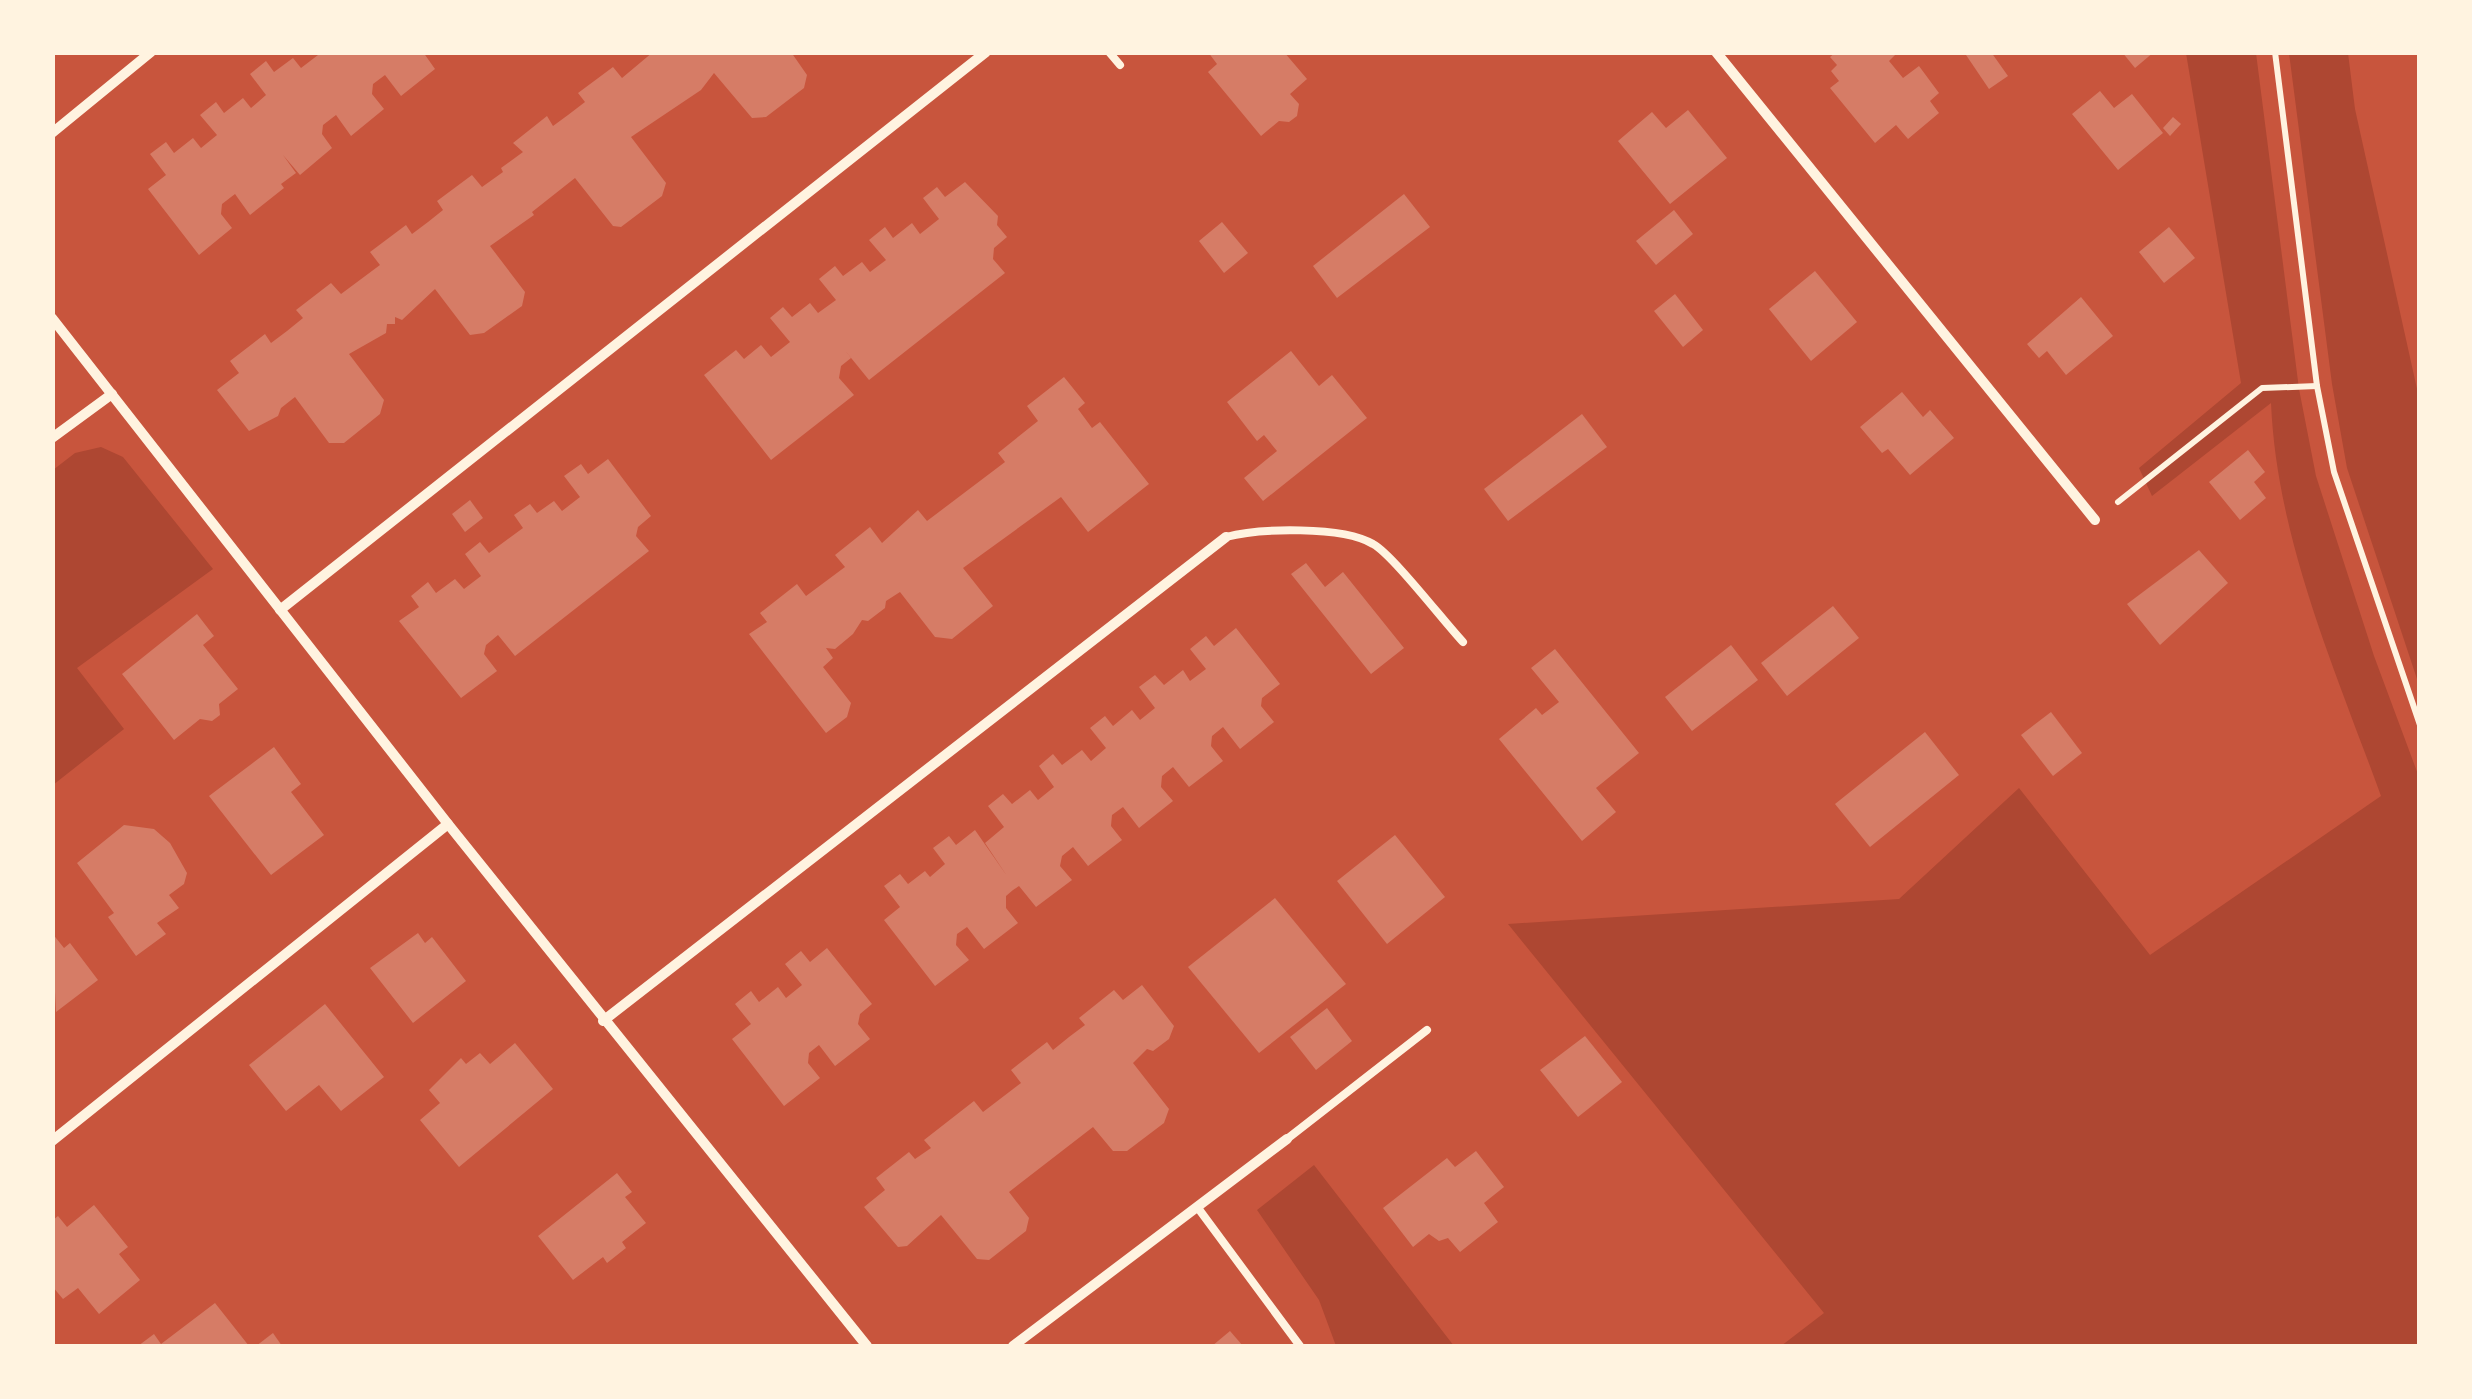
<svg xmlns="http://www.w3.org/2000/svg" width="2472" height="1399" viewBox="0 0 2472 1399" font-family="Signika,sans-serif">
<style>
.green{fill:#ae4732}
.building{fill:#d67c66}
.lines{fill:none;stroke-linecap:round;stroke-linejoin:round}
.path{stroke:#fff3e0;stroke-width:6}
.service{stroke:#fff3e0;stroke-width:8}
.minor{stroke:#fff3e0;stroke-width:10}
</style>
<rect width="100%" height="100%" fill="#c8553d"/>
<g class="green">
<path d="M 2186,53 L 2256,53 L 2299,389 L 2316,476 L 2374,656 L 2419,777 L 2419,1346 L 1781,1346 L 1824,1313 L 1508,924 L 1899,899 L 2019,788 L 2150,955 L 2381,796 C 2335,669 2277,540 2271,403 L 2152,496 L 2139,468 L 2241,383 Z"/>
<path d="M 2289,53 L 2348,53 L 2355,109 L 2419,398 L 2419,685 L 2347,468 L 2332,384 Z"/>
<path d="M 101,447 L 123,457 L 213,569 L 77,668 L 124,729 L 53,785 L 53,470 L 75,453 Z"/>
<path d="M 1314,1165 L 1454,1346 L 1336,1346 L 1319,1300 L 1257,1210 Z"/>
</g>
<g class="building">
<path d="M 315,52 L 423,52 L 435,69 L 401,96 L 385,75 L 373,84 L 372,94 L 384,109 L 351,136 L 336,115 L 323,125 L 322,134 L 332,148 L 300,175 L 283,155 L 296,173 L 281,184 L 284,188 L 250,215 L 235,194 L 222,204 L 221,214 L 232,228 L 199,255 L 148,189 L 166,175 L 150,154 L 166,142 L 174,153 L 193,138 L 201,148 L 217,135 L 200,115 L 216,102 L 224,113 L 243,98 L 251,108 L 266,95 L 250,74 L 266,61 L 274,72 L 293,58 L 301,68 L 318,55 Z"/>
<path d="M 653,52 L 791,52 L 807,75 L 804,88 L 766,117 L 752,118 L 714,73 L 701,90 L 631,137 L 666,183 L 662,196 L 621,227 L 613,226 L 575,178 L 532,212 L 534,215 L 490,246 L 525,292 L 522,306 L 484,333 L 470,335 L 435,289 L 402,320 L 395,317 L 395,324 L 387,324 L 386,333 L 349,354 L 384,400 L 380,414 L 344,443 L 329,443 L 295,397 L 281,408 L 278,416 L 249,431 L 217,390 L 239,373 L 230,361 L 265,334 L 271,343 L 287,331 L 303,318 L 296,310 L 331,283 L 341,294 L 380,265 L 370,252 L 406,225 L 412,234 L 428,222 L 443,210 L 437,201 L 472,175 L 482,187 L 503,172 L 501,168 L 523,152 L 513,143 L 547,116 L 553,126 L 568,115 L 585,102 L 578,93 L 613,67 L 622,78 Z"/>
<path d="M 1208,52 L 1284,52 L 1307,79 L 1290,94 L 1299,104 L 1297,116 L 1289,122 L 1279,121 L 1261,136 L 1208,72 L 1217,64 Z"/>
<path d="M 1836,52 L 1898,52 L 1889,61 L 1903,78 L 1919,66 L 1939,93 L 1930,101 L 1939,113 L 1908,139 L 1896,125 L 1875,143 L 1830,88 L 1839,81 L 1831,71 L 1837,65 L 1830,57 Z"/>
<path d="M 1964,52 L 1991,52 L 2008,76 L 1989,89 Z"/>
<path d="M 2122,52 L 2154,52 L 2135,68 Z"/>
<path d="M 2100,91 L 2114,108 L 2132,94 L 2163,133 L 2118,170 L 2072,114 Z"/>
<path d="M 1688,110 L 1727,158 L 1670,204 L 1618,141 L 1652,112 L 1666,128 Z"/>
<path d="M 2173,117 L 2181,124 L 2170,136 L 2163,128 Z"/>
<path d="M 965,182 L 998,216 L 997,225 L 1007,237 L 994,248 L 993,259 L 1005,273 L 869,380 L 843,348 L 851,358 L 841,366 L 839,378 L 854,395 L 771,460 L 704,375 L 736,350 L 744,359 L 761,345 L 771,357 L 790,342 L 770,318 L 783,307 L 792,317 L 810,303 L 818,313 L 836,300 L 819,279 L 835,266 L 843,276 L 862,262 L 870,272 L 886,260 L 869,240 L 885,227 L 893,238 L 912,223 L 920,234 L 939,219 L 923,198 L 937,187 L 945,197 Z"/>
<path d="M 1404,194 L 1430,227 L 1337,298 L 1313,266 Z"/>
<path d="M 1674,210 L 1693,234 L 1656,265 L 1636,241 Z"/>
<path d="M 1222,222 L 1248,253 L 1224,273 L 1199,241 Z"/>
<path d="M 2169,227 L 2195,258 L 2164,283 L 2139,252 Z"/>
<path d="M 1815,271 L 1857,322 L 1811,361 L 1769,309 Z"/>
<path d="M 1675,294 L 1703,330 L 1683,347 L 1654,311 Z"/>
<path d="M 2081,297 L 2113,336 L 2066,375 L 2047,351 L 2039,358 L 2027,344 Z"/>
<path d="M 1291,351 L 1319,386 L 1332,375 L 1367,418 L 1263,501 L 1244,478 L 1277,451 L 1264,435 L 1257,441 L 1227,402 Z"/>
<path d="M 1064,377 L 1085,403 L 1078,409 L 1092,428 L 1100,422 L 1149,484 L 1088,532 L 1061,497 L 963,568 L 993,606 L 952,639 L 935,637 L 900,592 L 886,601 L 885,608 L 868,621 L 862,620 L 853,634 L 835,649 L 826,648 L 833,658 L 823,667 L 851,703 L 847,717 L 826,733 L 749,634 L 767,622 L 760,613 L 797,584 L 806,596 L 845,567 L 835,555 L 870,527 L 882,543 L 918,510 L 927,521 L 1005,462 L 998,453 L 1038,421 L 1027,406 Z"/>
<path d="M 1902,392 L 1923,417 L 1930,410 L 1954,438 L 1910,475 L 1888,449 L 1882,453 L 1860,427 Z"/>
<path d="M 1582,414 L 1607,447 L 1508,521 L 1484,489 Z"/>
<path d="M 2248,450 L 2265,472 L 2254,482 L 2266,498 L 2240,520 L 2209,482 Z"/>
<path d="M 608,459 L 651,516 L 638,527 L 636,536 L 649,551 L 515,656 L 498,635 L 486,645 L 484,654 L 497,671 L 461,698 L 399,621 L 419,607 L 411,596 L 428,582 L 436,593 L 455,579 L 464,589 L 481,576 L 465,554 L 480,542 L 489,553 L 523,528 L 514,515 L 530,504 L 537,513 L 554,501 L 562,511 L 580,497 L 564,476 L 581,464 L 588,474 Z"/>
<path d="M 470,500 L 483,518 L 465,532 L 452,514 Z"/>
<path d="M 2199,550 L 2228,583 L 2160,645 L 2127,604 Z"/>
<path d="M 1306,563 L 1325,587 L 1343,572 L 1404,648 L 1371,674 L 1291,574 Z"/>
<path d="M 1833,606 L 1859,638 L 1787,696 L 1761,663 Z"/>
<path d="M 197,614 L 214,636 L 203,645 L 238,689 L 219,704 L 220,715 L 212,721 L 200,719 L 174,740 L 122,674 Z"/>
<path d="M 1236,628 L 1280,684 L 1262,698 L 1261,706 L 1274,722 L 1240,749 L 1223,727 L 1212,736 L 1211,746 L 1223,761 L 1189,787 L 1173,767 L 1162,776 L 1161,787 L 1173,801 L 1139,828 L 1123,807 L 1112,815 L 1111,826 L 1122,840 L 1088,866 L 1073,847 L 1062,856 L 1060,866 L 1072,880 L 1036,907 L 1019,886 L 1013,890 L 1006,896 L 1006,908 L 1018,923 L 984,949 L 967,927 L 957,934 L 956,945 L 969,960 L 935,986 L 884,920 L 900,907 L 884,886 L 900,874 L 908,884 L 925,871 L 930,877 L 945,864 L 933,848 L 949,836 L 956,845 L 975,830 L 1007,876 L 985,843 L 1004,827 L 988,806 L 1003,794 L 1012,804 L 1030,790 L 1038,800 L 1054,787 L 1039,766 L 1053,754 L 1062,765 L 1082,750 L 1091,761 L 1106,748 L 1090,728 L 1105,716 L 1113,726 L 1132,710 L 1140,720 L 1155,708 L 1139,687 L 1155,675 L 1164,685 L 1183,670 L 1190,681 L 1206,669 L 1190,649 L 1206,636 L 1214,646 Z"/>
<path d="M 1731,645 L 1758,680 L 1692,731 L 1665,697 Z"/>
<path d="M 1555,649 L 1639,753 L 1596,788 L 1616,812 L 1582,841 L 1499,739 L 1536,708 L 1542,715 L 1559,702 L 1531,668 Z"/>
<path d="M 2051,712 L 2082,753 L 2053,776 L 2021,735 Z"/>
<path d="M 1925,732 L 1959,775 L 1870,847 L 1835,804 Z"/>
<path d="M 274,747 L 301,784 L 291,792 L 324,835 L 271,875 L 209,796 Z"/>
<path d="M 124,825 L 154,829 L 170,843 L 187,873 L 184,884 L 169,895 L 179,908 L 157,923 L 166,934 L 136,956 L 108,917 L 114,913 L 77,863 Z"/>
<path d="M 1395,835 L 1445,897 L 1387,944 L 1337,881 Z"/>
<path d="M 1275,898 L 1346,984 L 1259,1053 L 1188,967 Z"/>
<path d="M 52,933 L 64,948 L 70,943 L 98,980 L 56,1012 Z"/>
<path d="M 418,933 L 425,943 L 432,937 L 466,981 L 413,1023 L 370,968 Z"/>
<path d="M 827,948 L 872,1004 L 860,1014 L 858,1024 L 870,1039 L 835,1066 L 819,1045 L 809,1053 L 808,1063 L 820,1078 L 784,1106 L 732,1039 L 751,1024 L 735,1004 L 751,991 L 759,1002 L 778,987 L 786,998 L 802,985 L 785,964 L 801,951 L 810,962 Z"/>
<path d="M 1142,985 L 1174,1026 L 1169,1039 L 1153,1051 L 1147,1049 L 1133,1063 L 1169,1109 L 1164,1123 L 1127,1151 L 1113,1151 L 1093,1127 L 1009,1192 L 1029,1218 L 1026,1231 L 989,1260 L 977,1259 L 941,1215 L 907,1246 L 898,1247 L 864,1207 L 885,1190 L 876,1178 L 909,1152 L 915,1159 L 931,1148 L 924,1140 L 974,1101 L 983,1112 L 1021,1083 L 1011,1070 L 1047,1042 L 1053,1050 L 1069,1037 L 1085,1025 L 1079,1018 L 1114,990 L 1123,1000 Z"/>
<path d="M 325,1004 L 384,1077 L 341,1111 L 319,1085 L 286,1111 L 249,1065 Z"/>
<path d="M 1327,1008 L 1352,1041 L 1316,1070 L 1290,1037 Z"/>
<path d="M 1585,1036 L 1622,1082 L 1578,1117 L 1540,1070 Z"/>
<path d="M 515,1043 L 553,1089 L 459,1167 L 420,1120 L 440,1103 L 429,1090 L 461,1058 L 466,1064 L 480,1053 L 490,1064 Z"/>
<path d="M 1476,1151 L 1504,1187 L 1484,1203 L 1498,1222 L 1460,1252 L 1448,1238 L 1439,1241 L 1429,1234 L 1413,1247 L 1383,1208 L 1447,1158 L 1455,1167 Z"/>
<path d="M 617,1173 L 632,1192 L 625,1197 L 646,1223 L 622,1242 L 626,1248 L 607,1263 L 603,1257 L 573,1280 L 538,1236 Z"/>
<path d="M 94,1205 L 128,1247 L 119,1254 L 140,1280 L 99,1314 L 78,1288 L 63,1299 L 52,1286 L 52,1221 L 58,1216 L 67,1227 Z"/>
<path d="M 215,1303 L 249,1346 L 138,1346 L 154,1334 L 161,1344 Z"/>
<path d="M 1230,1331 L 1243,1346 L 1212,1346 Z"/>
<path d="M 273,1333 L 282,1346 L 256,1346 Z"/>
</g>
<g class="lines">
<g class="path">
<path d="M 2275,52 L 2317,386 L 2334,472 L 2420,725"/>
<path d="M 2118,502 L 2262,388 L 2317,386"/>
</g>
<g class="service">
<path d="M 1109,52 L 1120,65"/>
<path d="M 1226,537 C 1259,528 1343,526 1373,544 C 1392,554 1445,623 1463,642"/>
<path d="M 1287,1139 L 1427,1030"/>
<path d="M 1198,1208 L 1300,1346"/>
</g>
<g class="minor">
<path d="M 1716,52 L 2095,520"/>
<path d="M 52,133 L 151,52"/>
<path d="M 52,318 L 448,824 L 867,1346"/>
<path d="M 52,438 L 112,394"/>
<path d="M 280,610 L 986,52"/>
<path d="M 603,1021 L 1226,537"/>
<path d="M 52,1141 L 448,824"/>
<path d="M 1013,1346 L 1287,1139"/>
</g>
</g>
<rect width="2472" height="1399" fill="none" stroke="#fff3e0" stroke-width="110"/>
</svg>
